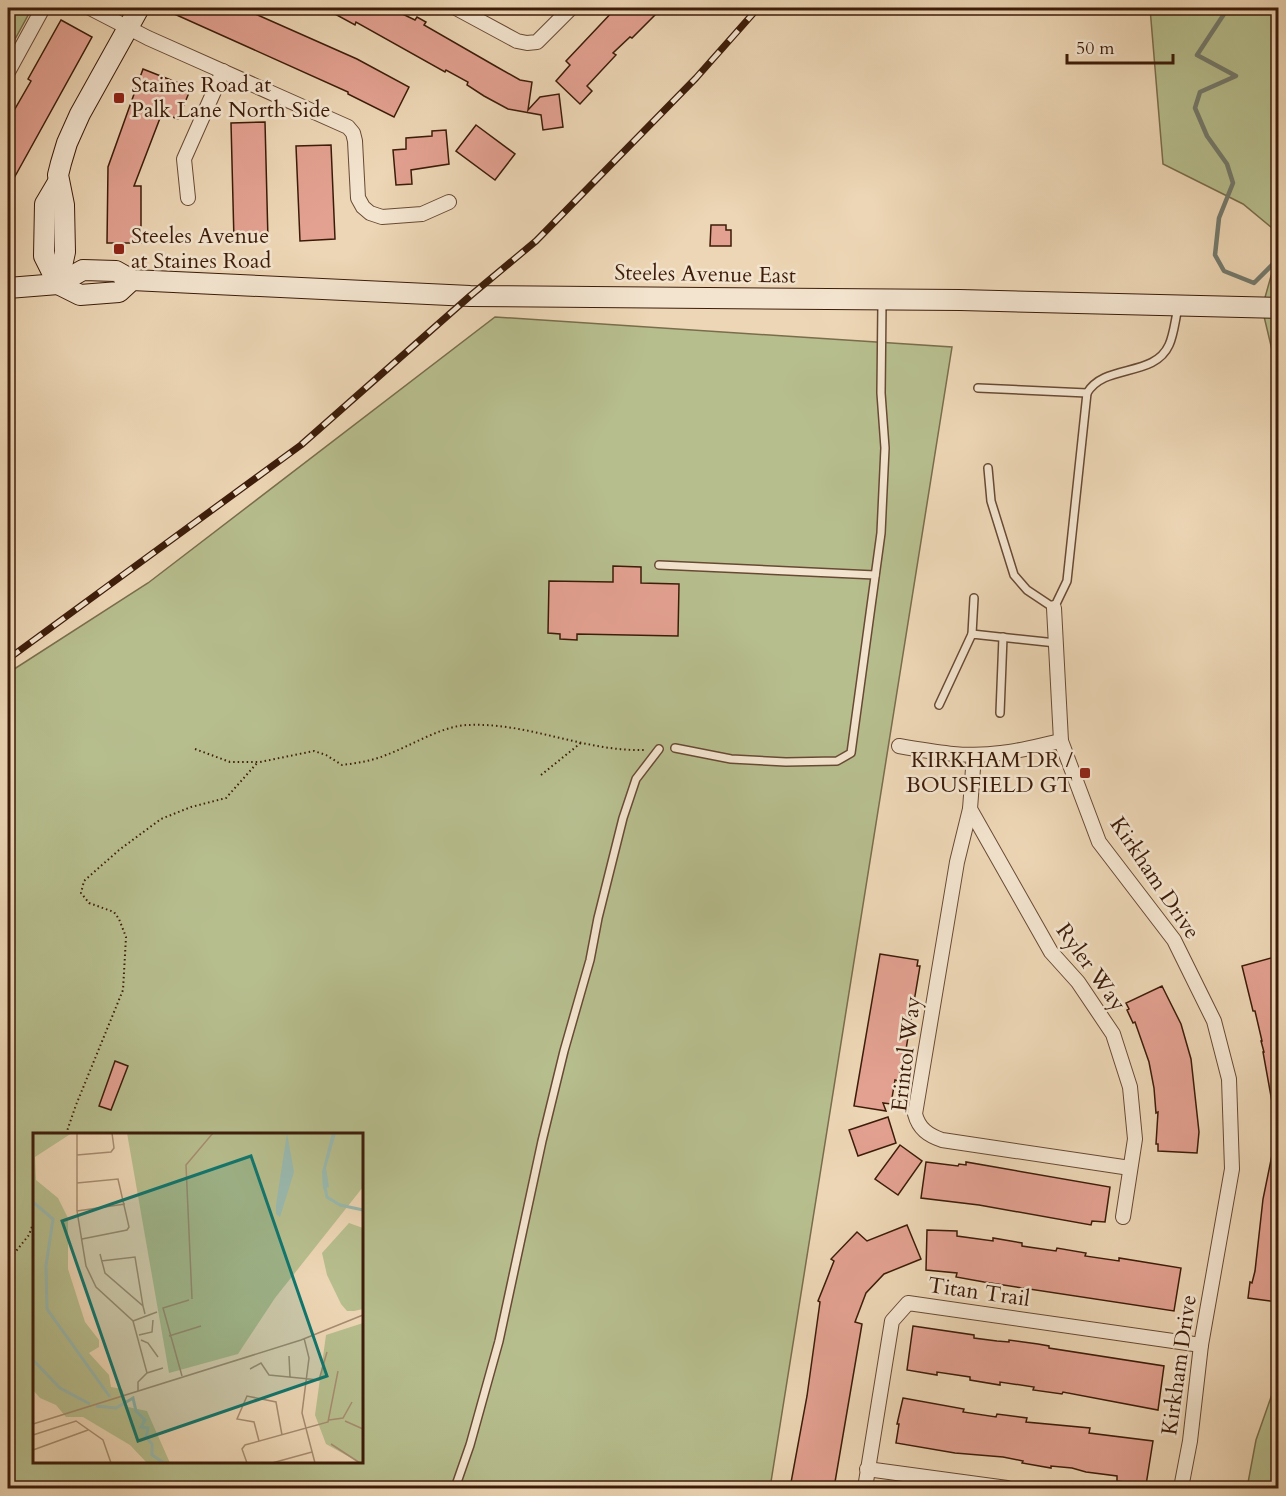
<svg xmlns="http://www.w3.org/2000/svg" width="1286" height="1496" viewBox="0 0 1286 1496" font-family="Cardo,serif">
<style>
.green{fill:#b7be8e;stroke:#7a6d4c;stroke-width:1.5;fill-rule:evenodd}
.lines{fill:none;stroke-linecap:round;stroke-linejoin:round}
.stream{stroke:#747a6d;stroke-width:4.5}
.building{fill:#e3a191;stroke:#3c1c09;stroke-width:1.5}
.lane-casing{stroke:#684a34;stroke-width:10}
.street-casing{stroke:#684a34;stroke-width:16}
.secondary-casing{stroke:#3c1c09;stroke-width:22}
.path{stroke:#3c1c09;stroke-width:2;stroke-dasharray:1.5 3;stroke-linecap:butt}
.lane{stroke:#f3e4cf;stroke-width:7}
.street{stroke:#f3e4cf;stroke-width:14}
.secondary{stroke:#f3e4cf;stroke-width:20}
.rail-casing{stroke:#3c1c09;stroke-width:7}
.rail{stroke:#f3e4cf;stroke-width:4.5;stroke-dasharray:14;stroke-linecap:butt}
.poi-dot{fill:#8f2418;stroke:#f3e4cf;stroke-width:2}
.labels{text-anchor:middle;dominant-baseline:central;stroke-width:5;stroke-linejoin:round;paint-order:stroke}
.poi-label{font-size:22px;fill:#3c1c09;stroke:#f3e4cf;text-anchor:start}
.street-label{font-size:22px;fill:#3c1c09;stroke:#f3e4cf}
.inset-river{fill:none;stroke:#99b9af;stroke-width:3}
.inset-road{fill:none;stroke:#a68c70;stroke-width:1.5}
.view{fill:#0f766e;fill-opacity:0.15;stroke:#0f766e;stroke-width:3}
.inset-edge{fill:none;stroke:#3c1c09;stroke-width:3}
</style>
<rect width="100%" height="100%" fill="#edd6b5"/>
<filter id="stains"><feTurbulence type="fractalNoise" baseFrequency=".00333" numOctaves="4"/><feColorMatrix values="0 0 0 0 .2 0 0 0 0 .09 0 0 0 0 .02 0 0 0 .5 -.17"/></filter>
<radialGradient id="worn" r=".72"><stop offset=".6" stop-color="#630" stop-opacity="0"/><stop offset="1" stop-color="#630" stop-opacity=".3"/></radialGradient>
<g class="green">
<path d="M 8,8 L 32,8 L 8,52 Z"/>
<path d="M 1150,8 L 1278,8 L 1278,352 L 1272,350 L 1262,308 L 1275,262 L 1272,228 L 1243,204 L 1163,164 Z"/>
<path d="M 495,317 L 952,347 L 770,1488 L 8,1488 L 8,673 L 148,583 ZM 34,1134 L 362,1134 L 362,1462 L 34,1462 Z"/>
<path d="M 1278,1377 L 1278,1488 L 1247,1488 L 1256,1440 Z"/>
</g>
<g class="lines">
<path class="stream" d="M 1228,8 L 1197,55 L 1236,76 L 1200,92 L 1195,108 L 1207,136 L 1227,164 L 1233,183 L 1219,218 L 1215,255 L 1224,271 L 1254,283 L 1278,259"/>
</g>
<g class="building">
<path d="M 161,8 L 242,8 L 357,59 L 409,87 L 394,117 L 348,94 L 348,92 Z"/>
<path d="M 324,8 L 390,8 L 415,20 L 417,17 L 426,22 L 424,25 L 497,67 L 520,80 L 532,82 L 528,110 L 540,97 L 559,94 L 563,127 L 543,130 L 541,115 L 508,109 L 484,96 L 467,85 L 468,82 L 446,70 L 445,72 L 356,22 L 355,25 Z"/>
<path d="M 616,8 L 662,8 L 632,38 L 630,37 L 613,53 L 616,55 L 587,86 L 592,91 L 580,104 L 556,81 L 570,65 L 566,61 Z"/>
<path d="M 61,20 L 92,37 L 8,189 L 8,121 L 31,81 L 28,79 Z"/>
<path d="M 143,69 L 191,88 L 178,119 L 162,113 L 134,186 L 141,186 L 141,243 L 107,243 L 108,167 Z"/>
<path d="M 265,122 L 268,240 L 234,241 L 231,123 Z"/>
<path d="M 476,125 L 515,154 L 495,180 L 456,151 Z"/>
<path d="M 446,130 L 449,164 L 411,170 L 412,184 L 396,185 L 393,150 L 406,149 L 406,138 L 432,136 L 432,131 Z"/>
<path d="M 331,145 L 335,239 L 300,241 L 296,146 Z"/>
<path d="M 711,225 L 726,225 L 726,230 L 731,230 L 731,246 L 710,246 Z"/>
<path d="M 613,566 L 641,567 L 641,583 L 679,584 L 678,636 L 577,634 L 577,640 L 560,639 L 560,634 L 548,633 L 549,581 L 613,582 Z"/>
<path d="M 880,954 L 918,960 L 917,966 L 920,966 L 902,1073 L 900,1073 L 899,1081 L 895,1080 L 891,1104 L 883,1103 L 886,1111 L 854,1106 Z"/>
<path d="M 1278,956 L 1278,1101 L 1272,1102 L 1263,1052 L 1264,1052 L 1261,1041 L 1262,1041 L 1255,1011 L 1253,1011 L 1242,966 Z"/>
<path d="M 1162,986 L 1181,1024 L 1191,1059 L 1199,1132 L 1197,1153 L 1158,1151 L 1158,1144 L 1156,1144 L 1158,1112 L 1156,1113 L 1154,1088 L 1149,1062 L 1135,1022 L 1133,1023 L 1127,1010 L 1129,1009 L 1126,1003 Z"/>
<path d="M 115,1061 L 128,1066 L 111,1110 L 99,1106 Z"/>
<path d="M 888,1117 L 896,1143 L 858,1156 L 849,1130 Z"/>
<path d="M 900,1145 L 922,1161 L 898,1195 L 875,1179 Z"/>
<path d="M 1273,1150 L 1278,1151 L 1278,1302 L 1248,1298 L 1250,1282 L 1252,1283 L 1255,1271 L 1263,1199 Z"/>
<path d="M 926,1162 L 958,1166 L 959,1164 L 966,1165 L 966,1162 L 1110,1187 L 1105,1222 L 1092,1221 L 1091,1225 L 979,1205 L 921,1198 Z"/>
<path d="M 907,1225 L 921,1259 L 884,1274 L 866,1293 L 855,1322 L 862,1324 L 834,1488 L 790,1488 L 807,1396 L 820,1302 L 818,1301 L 834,1261 L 831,1259 L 857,1232 L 867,1241 Z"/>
<path d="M 927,1230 L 957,1231 L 957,1236 L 993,1241 L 993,1238 L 1022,1243 L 1022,1246 L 1056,1251 L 1057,1248 L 1086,1253 L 1085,1256 L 1119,1261 L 1119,1258 L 1181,1268 L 1174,1311 L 984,1282 L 956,1277 L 957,1273 L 926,1270 Z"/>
<path d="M 913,1326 L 974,1335 L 974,1338 L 997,1341 L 1009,1342 L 1009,1340 L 1038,1344 L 1049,1346 L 1049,1348 L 1164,1366 L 1158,1410 L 1063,1392 L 1062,1394 L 1033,1390 L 1034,1387 L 1000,1382 L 1000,1385 L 970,1380 L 970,1377 L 937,1372 L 937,1375 L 907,1370 Z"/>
<path d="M 903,1398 L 964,1409 L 963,1412 L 996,1417 L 997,1414 L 1027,1418 L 1026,1422 L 1090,1428 L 1089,1433 L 1153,1441 L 1146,1485 L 1117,1481 L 1117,1476 L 1086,1472 L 1072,1468 L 1051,1466 L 1051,1468 L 1022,1463 L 1023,1461 L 1003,1457 L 955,1453 L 896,1443 L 899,1424 L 897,1424 Z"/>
</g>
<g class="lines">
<g class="lane-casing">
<g id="lane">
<path d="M 978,388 L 1087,393"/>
<path d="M 988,468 L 991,501 L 1014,575 L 1027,590 L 1054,608 L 1067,581 L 1087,393 C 1105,363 1154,378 1169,345 C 1174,334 1175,320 1178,308"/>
<path d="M 659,565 L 875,575"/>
<path d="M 972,634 L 974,598"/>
<path d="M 939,705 L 972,634 L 1056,643"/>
<path d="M 1000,713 L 1003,637"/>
<path d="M 675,748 L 731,759 L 786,762 L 837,761 L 851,753 L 881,533 L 885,448 L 881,393 L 882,303"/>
<path d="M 455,1488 L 470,1445 L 499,1341 L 542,1141 L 564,1051 L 590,960 L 598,918 L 623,818 L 636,779 L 659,749"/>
</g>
</g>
<g class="street-casing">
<g id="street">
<path d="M 90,8 L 148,38 L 348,127 L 353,133 L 355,141 L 358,198 L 363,207 L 370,213 L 382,217 L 422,214 L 449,202"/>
<path d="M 456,8 L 517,41 L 527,43 L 537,42 L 571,8"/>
<path d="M 8,72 L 43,8"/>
<path d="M 188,198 L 184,159 L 223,71"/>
<path d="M 1054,608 L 1061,741 L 1099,842 L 1174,940 L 1214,1021 L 1229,1079 L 1232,1169 L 1201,1345 L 1190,1441 L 1181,1488"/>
<path d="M 899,746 C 933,752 967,758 1001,753 C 1021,751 1041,745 1061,741"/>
<path d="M 974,755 L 970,809 L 1051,952 L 1078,982 L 1113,1034 L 1130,1087 L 1135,1139 L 1123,1217"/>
<path d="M 970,809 L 957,862 L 915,1114 C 919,1129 928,1135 942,1140 L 1130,1168"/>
<path d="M 867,1469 L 1007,1488"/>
<path d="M 865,1488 L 892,1321 L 908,1303 L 1201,1345"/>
</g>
</g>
<g class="secondary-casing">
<g id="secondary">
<path d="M 58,284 L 65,252 L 64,205 L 58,175 L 61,163 L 67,143 L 80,114 L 139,8"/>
<path d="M 58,284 L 44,256 L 45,204 L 58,182"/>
<path d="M 58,284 L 80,295 L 119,292 L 132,280"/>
<path d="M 8,288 L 58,284 L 83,270 L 116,271 L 132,280 L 470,296 L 960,300 L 1278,308"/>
</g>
</g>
<g class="path">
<path d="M 195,749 L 230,762 L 260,762 L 314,751 L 326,755 L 342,765 C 357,763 372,761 386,755 C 411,746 441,726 468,725 C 528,722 585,752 645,750"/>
<path d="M 541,775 L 582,742"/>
<path d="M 66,1134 L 76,1105 L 123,990 L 126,937 L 119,919 L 114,912 L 89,903 L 81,893 L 84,881 L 119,850 L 161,819 L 191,807 L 226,798 L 258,762"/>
<path d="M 8,1261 L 29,1235 L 34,1221"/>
</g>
<use href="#lane" class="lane"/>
<use href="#street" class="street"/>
<use href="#secondary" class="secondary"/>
<g class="rail-casing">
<path id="rail" d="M 8,659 L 301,445 L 470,296 L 536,241 L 696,78 L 758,8"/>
</g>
<use href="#rail" class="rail"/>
</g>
<g class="poi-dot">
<rect x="113" y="92" width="12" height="12" rx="3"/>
<rect x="113" y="243" width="12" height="12" rx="3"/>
<rect x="1079" y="767" width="12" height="12" rx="3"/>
</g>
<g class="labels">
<g class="poi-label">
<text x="131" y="85">Staines Road at<tspan x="131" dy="25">Palk Lane North Side</tspan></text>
<text x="131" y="236">Steeles Avenue<tspan x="131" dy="25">at Staines Road</tspan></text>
<text x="1073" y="760" text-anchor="end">KIRKHAM DR /<tspan x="1073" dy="25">BOUSFIELD GT</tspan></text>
</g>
<g class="street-label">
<text transform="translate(705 274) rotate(1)">Steeles Avenue East</text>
<text transform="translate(1155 878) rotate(56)">Kirkham Drive</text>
<text transform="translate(1091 967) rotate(54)">Ryler Way</text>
<text transform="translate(906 1054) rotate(-83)">Erintol Way</text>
<text transform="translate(979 1292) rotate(8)">Titan Trail</text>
<text transform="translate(1179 1365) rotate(-82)">Kirkham Drive</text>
</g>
</g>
<g transform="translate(33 1133)">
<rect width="330" height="330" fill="#edd6b5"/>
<path d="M 0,0 L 39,0 L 2,24 L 3,47 L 25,65 L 35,85 L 35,136 L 52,189 L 66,207 L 66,214 L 56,220 L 76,242 L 78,254 L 89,256 L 95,274 L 114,278 L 137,330 L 114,330 L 97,312 L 50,284 L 33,284 L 23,272 L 7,265 L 0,257 ZM 94,0 L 330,0 L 330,54 L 242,165 L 205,221 L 136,240 ZM 316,90 L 330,95 L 330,176 L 321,178 L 314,178 L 308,171 L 294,142 L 289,120 ZM 330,190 L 330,330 L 327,330 L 293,311 L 282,282 L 293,202 Z" fill="#b7be8e"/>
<path d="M 254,0 L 261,39 L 247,84 L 243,81 L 243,72 ZM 299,0 L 303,0 L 293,35 L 296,54 L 290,56 L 289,39 Z" fill="#99b9af"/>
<path class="inset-river" d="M 291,50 L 294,64 L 307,72 L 330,77M 0,69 L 20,86 L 13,133 L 14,176 L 77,264M 0,227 L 27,255 L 57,271M 63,273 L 83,275 L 100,265 L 103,278 L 112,287 L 108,294 L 115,295 L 113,304 L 119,311 L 119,322 L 131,330"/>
<path class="inset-road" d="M 44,0 L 44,78 L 53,133 L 63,154 L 100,188 L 114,240M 44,22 L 78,19 L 81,15 L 79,0M 44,50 L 85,46 L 96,94 L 94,97 L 49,106M 44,78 L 92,71M 67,121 L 72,140 L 110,173 L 112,181M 68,128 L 102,124 L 110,173M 159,166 L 153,32 L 180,0M 100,188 L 124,179M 106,202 L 119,199 L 120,187M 136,203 L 168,193M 271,205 L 276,225 L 269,280 L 282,330M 108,207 L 115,210 L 125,224M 256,223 L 257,244M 217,236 L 228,230 L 236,242 L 286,247 L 294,219M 149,243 L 130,175 L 156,167M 105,258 L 105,249 L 114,240 L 130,235M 296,287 L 310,285 L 319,269M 312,288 L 330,296M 0,291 L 268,207 L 330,182M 0,302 L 43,288 L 70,307 L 78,330M 226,308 L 221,289 L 204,286 L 214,263 L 243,269 L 249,302M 298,311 L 327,330M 0,317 L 55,297M 214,330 L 209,316 L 212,312 L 295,289 L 305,238M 239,330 L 279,319"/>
<path class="view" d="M 218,23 L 294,243 L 105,308 L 29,88 Z"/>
<rect width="330" height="330" class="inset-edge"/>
</g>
<rect width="1286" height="1496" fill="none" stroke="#edd6b5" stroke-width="30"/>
<rect x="9" y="9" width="1268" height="1478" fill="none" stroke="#3c1c09" stroke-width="3"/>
<rect x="15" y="15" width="1256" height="1466" fill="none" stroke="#3c1c09" stroke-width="1.5"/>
<path d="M1067 54v9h106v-9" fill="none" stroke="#3c1c09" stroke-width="3"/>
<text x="1076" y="54" font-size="18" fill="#3c1c09" stroke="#f3e4cf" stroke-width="4.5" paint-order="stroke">50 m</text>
<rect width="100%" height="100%" filter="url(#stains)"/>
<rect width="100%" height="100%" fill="url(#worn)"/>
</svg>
